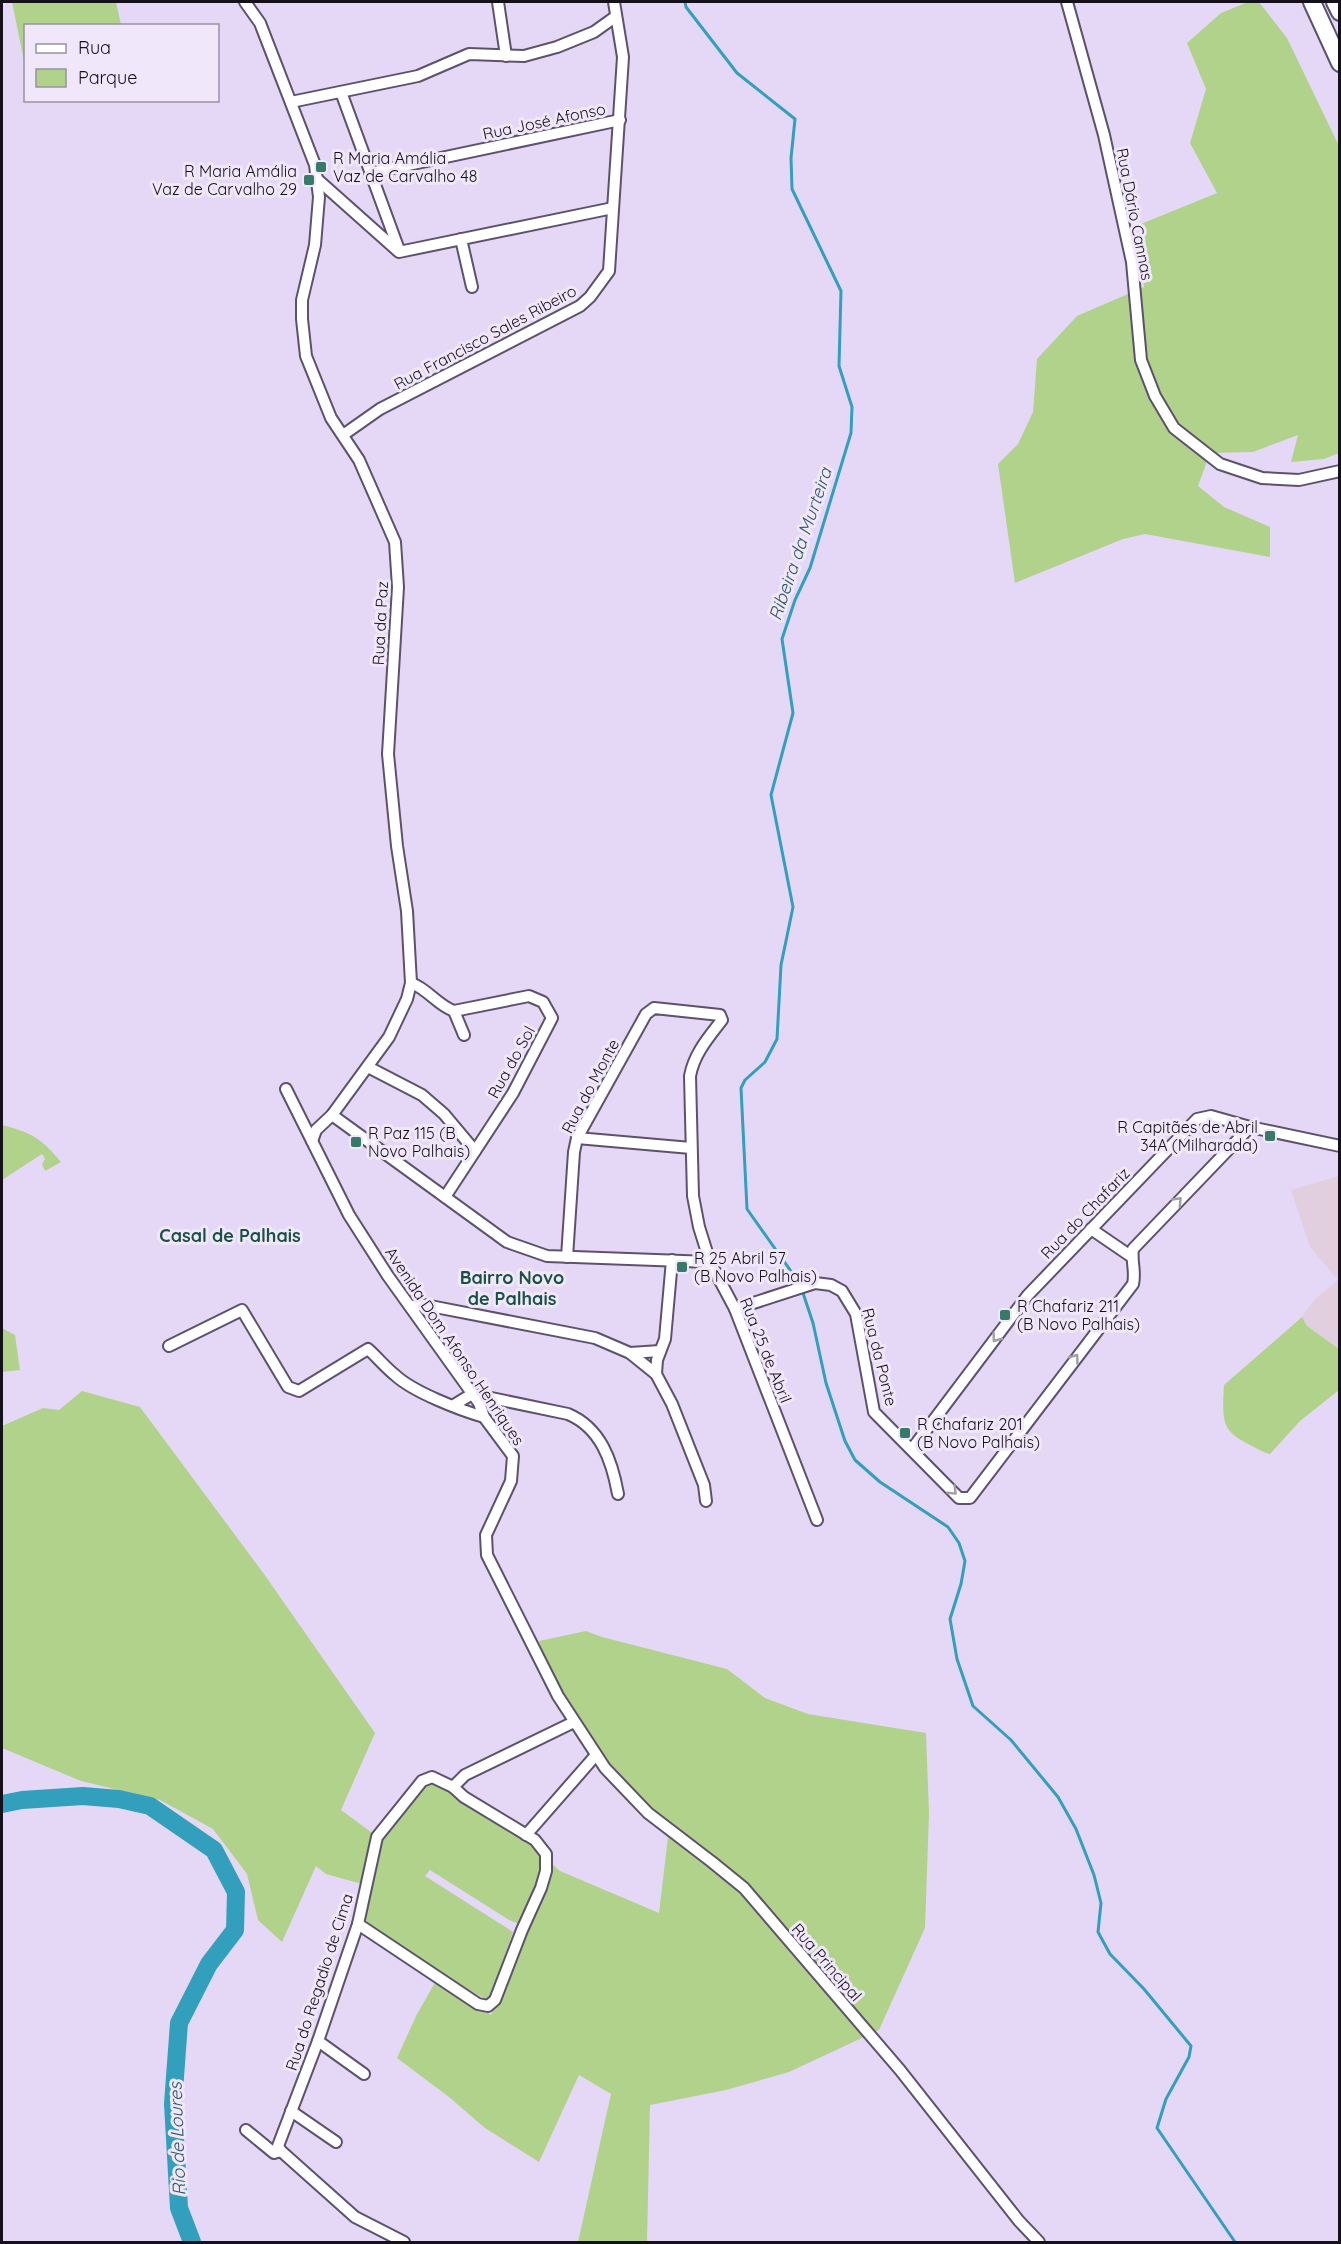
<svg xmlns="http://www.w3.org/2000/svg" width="1341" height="2244" viewBox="0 0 1341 2244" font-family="Quicksand,sans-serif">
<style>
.industrial{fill:#e1cedf}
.green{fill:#b1d28b}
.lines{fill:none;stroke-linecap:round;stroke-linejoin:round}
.stream{stroke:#329fbd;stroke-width:3}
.river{stroke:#329fbd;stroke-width:18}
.minor-casing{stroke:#5d526c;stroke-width:14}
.highway-casing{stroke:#5d526c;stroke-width:20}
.minor{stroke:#fff;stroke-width:10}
.highway{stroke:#fff;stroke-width:16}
.oneway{stroke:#a19fa3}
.poi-dot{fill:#387a6a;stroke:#f0e8fa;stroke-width:2}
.labels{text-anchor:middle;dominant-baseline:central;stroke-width:6;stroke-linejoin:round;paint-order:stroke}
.street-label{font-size:16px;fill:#15101a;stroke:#f0e8fa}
.poi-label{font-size:16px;fill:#15101a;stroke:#f0e8fa;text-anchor:start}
.water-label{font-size:18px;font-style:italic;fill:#2b5765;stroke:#f0e8fa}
.neighbourhood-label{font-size:18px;font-weight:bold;fill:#1b5145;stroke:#f0e8fa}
</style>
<rect width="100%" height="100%" fill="#e5d8f7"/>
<path class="industrial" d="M 1339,1176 L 1339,1349 L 1307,1326 L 1302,1317 L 1314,1300 L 1338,1280 L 1310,1247 L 1291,1190 Z"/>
<g class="green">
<path d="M 12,2 L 116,2 L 121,25 L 26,26 L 25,66 Z"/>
<path d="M 1248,2 L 1259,2 L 1287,38 L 1339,146 L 1339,453 L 1324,459 L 1291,462 L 1298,435 L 1253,452 L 1210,453 L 1198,486 L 1224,507 L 1270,527 L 1270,557 L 1145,534 L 1123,539 L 1015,583 L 998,464 L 1018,444 L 1033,412 L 1037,359 L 1077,316 L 1144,287 L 1141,224 L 1217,193 L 1190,143 L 1206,89 L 1187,43 L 1221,13 Z"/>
<path d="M 2,1125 C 32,1133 40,1137 61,1162 L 45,1171 L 42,1164 L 45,1159 L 42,1154 L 2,1180 Z"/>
<path d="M 1302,1317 L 1307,1326 L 1339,1349 L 1339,1390 L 1300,1421 L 1270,1454 L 1266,1453 C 1224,1432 1221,1432 1224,1385 Z"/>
<path d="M 2,1328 L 15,1335 L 20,1370 L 2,1372 Z"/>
<path d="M 82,1391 L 140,1407 L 264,1574 L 375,1733 L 341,1810 L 375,1835 L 423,1782 L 438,1782 L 520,1835 L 560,1871 L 659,1913 L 668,1837 L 621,1795 L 600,1772 L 564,1719 L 539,1641 L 586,1631 L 602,1637 L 727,1669 L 765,1698 L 808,1714 L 926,1733 L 929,1813 L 925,1928 L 879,2030 L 789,2072 L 726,2090 L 650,2105 L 647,2242 L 578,2242 L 611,2094 L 579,2075 L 539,2162 L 485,2128 L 449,2097 L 397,2058 L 416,2016 L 437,1979 L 491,2015 L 526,1927 L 509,1920 L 430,1870 L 425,1876 L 513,1932 L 489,2001 C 465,1987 374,1937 364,1917 C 360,1909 362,1894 362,1884 L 326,1874 L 316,1866 L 282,1942 L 258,1920 L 247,1874 L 213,1829 L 160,1800 L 81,1781 L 2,1748 L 2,1426 L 43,1408 L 59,1410 Z"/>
</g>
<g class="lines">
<g class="stream">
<path d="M 685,2 L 686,7 L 737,73 L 795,119 L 791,158 L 792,189 L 841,291 L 839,366 L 852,407 L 851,433 L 810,568 L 795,600 L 782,639 L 793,713 L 771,795 L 793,907 L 781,965 L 777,1039 L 765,1062 L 745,1080 L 741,1088 L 747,1209 L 800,1284"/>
<path d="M 802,1290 L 813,1323 L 826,1383 L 845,1441 L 855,1460 L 880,1482 L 948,1527 L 959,1543 L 965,1561 L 961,1584 L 950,1619 L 957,1659 L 973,1706 L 1011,1740 L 1058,1797 L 1076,1829 L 1094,1875 L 1101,1903 L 1098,1932 L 1110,1954 L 1144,1989 L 1191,2046 L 1189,2057 L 1166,2099 L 1157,2128 L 1235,2242"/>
</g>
<path class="river" d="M 2,1804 L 22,1800 L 83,1796 L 119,1799 L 150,1806 L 214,1850 L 236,1892 L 235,1930 L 209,1964 L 179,2023 L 173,2104 L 179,2208 L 192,2242"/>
<g class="minor-casing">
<g id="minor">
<path d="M 245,2 L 260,23 L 315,165 L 319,197 L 315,245 L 302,300 L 302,319 L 306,356 L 331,418 L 359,460 L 395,542 L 398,587 L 388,754 L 397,846 L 407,911 L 411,983 L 407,999 L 389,1037 L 332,1115 L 316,1130 L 312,1141"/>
<path d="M 498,2 L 506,56"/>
<path d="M 1067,2 L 1104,135 L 1132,262 L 1141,360 L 1155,396 L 1174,428 L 1220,464 L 1262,478 L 1299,480 L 1340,471"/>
<path d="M 341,92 L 399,250"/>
<path d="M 291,102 L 418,76 L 469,54 L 524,56 L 557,47 L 594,32 L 615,17"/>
<path d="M 370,173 L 620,120"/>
<path d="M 317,179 L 399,252 L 613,208"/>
<path d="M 461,239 L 472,287"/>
<path d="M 343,435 L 380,409 L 580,306 L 590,297 L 609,271 L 623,57 L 614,2"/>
<path d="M 411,983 C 428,989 437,1005 454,1011 L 529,996 L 543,1002 L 552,1018 L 513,1093 L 445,1197"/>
<path d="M 454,1011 L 464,1035"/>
<path d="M 368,1067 L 422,1095 L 444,1114 L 475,1151"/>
<path d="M 286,1089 L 349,1215 L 388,1276 L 479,1403 L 484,1417 L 513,1456 L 511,1481 L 486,1535 L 487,1555 L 558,1696 L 605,1768 L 648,1813 L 712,1862 L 744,1888 L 900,2070 L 1019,2221 L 1039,2242"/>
<path d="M 332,1115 L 507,1242 L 547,1256 L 710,1262"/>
<path d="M 577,1138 L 691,1148"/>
<path d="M 1091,1229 L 1132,1257"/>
<path d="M 567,1257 L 574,1152 L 577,1138 L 646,1014 L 654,1008 L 720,1015 L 722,1020 C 708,1038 694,1054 690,1076 L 693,1196 L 699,1227 L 710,1262 L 735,1309 L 817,1520"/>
<path d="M 410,1306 L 425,1305 L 595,1338 L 630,1353 L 656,1374 L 672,1404 L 704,1485 L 706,1501"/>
<path d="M 735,1309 L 815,1283 L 831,1285 L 842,1291 L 856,1314 L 874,1412 L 959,1498 L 970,1498 L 1133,1284 C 1136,1272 1131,1261 1133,1249 L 1250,1127"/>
<path d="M 169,1346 L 242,1310 L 288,1387 L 299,1391 L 368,1349 C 377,1357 385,1367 395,1375 C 413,1392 460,1410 484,1417"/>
<path d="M 630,1353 L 660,1351"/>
<path d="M 656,1374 L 657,1360 L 665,1339 L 672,1260"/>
<path d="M 454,1405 L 472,1394 L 568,1414 C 601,1428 612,1461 618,1494"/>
<path d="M 912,1449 L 1028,1295 L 1197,1119 L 1211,1116 L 1250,1127 L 1340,1146"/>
<path d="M 526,1835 L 596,1755"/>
<path d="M 358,1924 L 478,2004 L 488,2006 L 495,2000 L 522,1930 L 541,1888 L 546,1871 L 546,1854 L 535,1840 L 464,1797 L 453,1787"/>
<path d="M 318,2041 L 364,2074"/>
<path d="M 291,2111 L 336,2142"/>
<path d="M 246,2130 L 274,2153 L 281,2151"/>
<path d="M 404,2242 L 355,2217 L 281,2151 L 278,2146 L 318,2041 L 358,1924 L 377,1837 L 422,1781 L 432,1777 L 453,1787 L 465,1775 L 574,1722"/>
</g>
</g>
<g class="highway-casing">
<g id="highway">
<path d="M 1312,2 L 1340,63"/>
<path d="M 1335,2 L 1340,12"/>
</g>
</g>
<use href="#minor" class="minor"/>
<use href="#highway" class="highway"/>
</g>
<defs><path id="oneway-chevron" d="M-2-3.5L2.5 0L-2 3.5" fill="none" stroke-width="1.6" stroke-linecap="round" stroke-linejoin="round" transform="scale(1.5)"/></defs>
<g class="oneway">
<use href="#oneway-chevron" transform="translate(1178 1201) rotate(-46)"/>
<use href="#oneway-chevron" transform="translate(996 1338) rotate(127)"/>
<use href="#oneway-chevron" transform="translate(1075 1358) rotate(-53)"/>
<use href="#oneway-chevron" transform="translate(953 1491) rotate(44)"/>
</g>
<g class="poi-dot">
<rect x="315" y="161" width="12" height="12" rx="3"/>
<rect x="303" y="174" width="12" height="12" rx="3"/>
<rect x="1264" y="1130" width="12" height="12" rx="3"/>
<rect x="350" y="1136" width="12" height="12" rx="3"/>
<rect x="676" y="1261" width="12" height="12" rx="3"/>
<rect x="999" y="1309" width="12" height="12" rx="3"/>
<rect x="899" y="1427" width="12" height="12" rx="3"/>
</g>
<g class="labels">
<g class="street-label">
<text transform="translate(544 121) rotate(-12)">Rua José Afonso</text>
<text transform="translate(1135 214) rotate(79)">Rua Dário Cannas</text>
<text transform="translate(485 337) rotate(-28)">Rua Francisco Sales Ribeiro</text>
<text transform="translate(380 623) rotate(-87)">Rua da Paz</text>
<text transform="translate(511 1062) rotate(-61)">Rua do Sol</text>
<text transform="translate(590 1086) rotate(-62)">Rua do Monte</text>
<text transform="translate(1085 1213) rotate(-46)">Rua do Chafariz</text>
<text transform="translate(455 1346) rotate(56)">Avenida Dom Afonso Henriques</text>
<text transform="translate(766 1350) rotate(68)">Rua 25 de Abril</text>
<text transform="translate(880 1357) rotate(76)">Rua da Ponte</text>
<text transform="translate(827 1962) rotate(49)">Rua Principal</text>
<text transform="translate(319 1982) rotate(-72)">Rua do Regadio de Cima</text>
</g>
<g class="poi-label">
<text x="333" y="158">R Maria Amália<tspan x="333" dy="18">Vaz de Carvalho 48</tspan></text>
<text x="297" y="171" text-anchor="end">R Maria Amália<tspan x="297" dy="18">Vaz de Carvalho 29</tspan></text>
<text x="1258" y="1127" text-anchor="end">R Capitães de Abril<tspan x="1258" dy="18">34A (Milharada)</tspan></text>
<text x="368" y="1133">R Paz 115 (B<tspan x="368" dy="18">Novo Palhais)</tspan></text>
<text x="694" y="1258">R 25 Abril 57<tspan x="694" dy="18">(B Novo Palhais)</tspan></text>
<text x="1017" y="1306">R Chafariz 211<tspan x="1017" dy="18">(B Novo Palhais)</tspan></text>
<text x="917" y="1424">R Chafariz 201<tspan x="917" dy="18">(B Novo Palhais)</tspan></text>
</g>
<g class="water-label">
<text transform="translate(800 544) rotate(-71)">Ribeira da Murteira</text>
<text transform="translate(177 2139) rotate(-92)">Rio de Loures</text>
</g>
<g class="neighbourhood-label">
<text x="230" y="1235">Casal de Palhais</text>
<text x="512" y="1277">Bairro Novo<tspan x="512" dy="21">de Palhais</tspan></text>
</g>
</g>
<rect width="1341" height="2244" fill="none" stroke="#15101a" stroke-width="6"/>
<rect x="24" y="24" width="195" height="78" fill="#f0e8fa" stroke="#9892a0" stroke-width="1.5"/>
<rect x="36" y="44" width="30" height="9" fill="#ffffff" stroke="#9892a0" stroke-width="1.5"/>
<text x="78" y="54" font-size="18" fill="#15101a">Rua</text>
<rect x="36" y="69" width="30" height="18" fill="#b1d28b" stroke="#9892a0" stroke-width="1.5"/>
<text x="78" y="84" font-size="18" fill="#15101a">Parque</text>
</svg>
